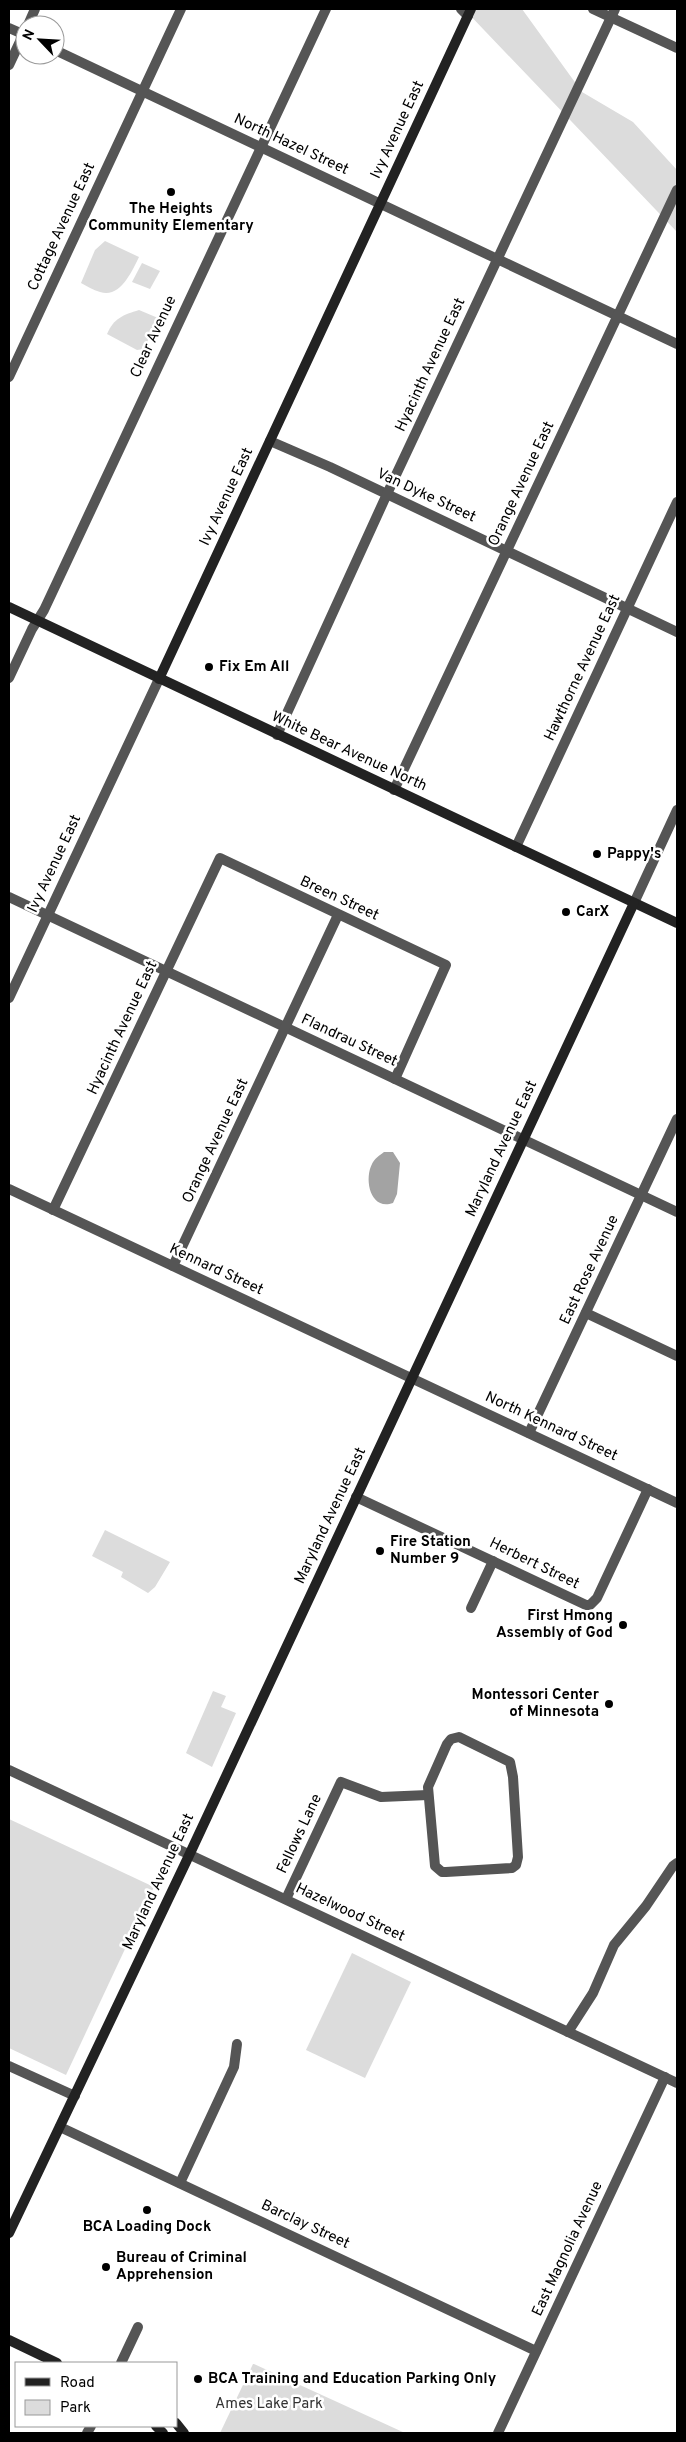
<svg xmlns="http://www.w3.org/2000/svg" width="686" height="2442" viewBox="0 0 686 2442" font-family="Overpass,sans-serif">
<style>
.green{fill:#dcdcdc}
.water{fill:#a3a3a3}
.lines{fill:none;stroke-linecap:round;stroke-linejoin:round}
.street{stroke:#555;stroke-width:10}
.secondary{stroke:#222;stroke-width:10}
.poi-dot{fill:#000;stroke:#fff;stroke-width:2}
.labels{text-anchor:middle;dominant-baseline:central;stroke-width:5;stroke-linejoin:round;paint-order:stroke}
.street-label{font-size:15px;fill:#000;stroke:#fff}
.poi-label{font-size:15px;font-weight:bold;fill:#000;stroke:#fff;text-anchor:start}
.park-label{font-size:15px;fill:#333;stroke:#fff}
</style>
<rect width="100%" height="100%" fill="#fff"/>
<g class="green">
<path d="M 464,9 L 522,9 L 582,92 L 633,122 L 677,170 L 677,232 Z"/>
<path d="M 105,241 L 139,257 C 132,271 120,299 100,292 C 93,290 87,286 81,283 L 95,250 Z"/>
<path d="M 142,263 L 160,271 L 150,289 L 132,282 Z"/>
<path d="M 139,310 L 158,318 L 144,349 L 137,350 L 107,334 C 114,318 123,315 139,310 Z"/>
<path d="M 105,1530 L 170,1562 L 155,1587 L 148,1593 L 121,1577 L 123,1572 L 92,1556 Z"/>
<path d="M 213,1691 L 226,1696 L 221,1707 L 236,1713 L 212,1767 L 186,1753 Z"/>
<path d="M 9,1819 L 154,1887 L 66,2075 L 9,2048 Z"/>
<path d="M 352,1953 L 411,1982 L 365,2078 L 306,2050 Z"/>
<path d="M 253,2364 L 254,2364 L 405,2433 L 220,2433 Z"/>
</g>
<path class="water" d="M 384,1152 L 393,1152 L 400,1163 L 397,1194 L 393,1203 C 370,1211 364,1179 372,1164 C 374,1159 380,1155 384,1152 Z"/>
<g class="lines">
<g class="street">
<path d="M 461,9 L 468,16"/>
<path d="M 593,9 L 677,48"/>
<path d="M 28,25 L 35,9"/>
<path d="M 9,28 L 25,35"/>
<path d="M 55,50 L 677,344"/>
<path d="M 9,65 L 25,31"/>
<path d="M 9,377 L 181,9"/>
<path d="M 270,441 L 330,467 L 677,632"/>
<path d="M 9,678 L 32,629 L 44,610 L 326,9"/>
<path d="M 277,735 L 387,494 L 615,9"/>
<path d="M 394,790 L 677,190"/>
<path d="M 516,847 L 677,502"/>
<path d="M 9,897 L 677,1212"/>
<path d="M 634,903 L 677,810"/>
<path d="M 9,998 L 159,679"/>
<path d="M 9,1189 L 677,1503"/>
<path d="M 53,1210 L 220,858 L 446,965 L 395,1079"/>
<path d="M 173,1266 L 338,915"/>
<path d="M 586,1313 L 677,1356"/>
<path d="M 529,1433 L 677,1119"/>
<path d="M 356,1497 L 586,1605 L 590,1605 L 597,1598 L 648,1489"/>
<path d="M 471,1608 L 493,1561"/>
<path d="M 459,1737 L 510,1762 L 513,1777 L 518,1857 L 516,1865 L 512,1868 L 446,1872 L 442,1872 L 435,1866 L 428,1787 L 447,1744 L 451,1739 Z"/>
<path d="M 9,1770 L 677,2083"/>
<path d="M 286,1899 L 341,1782 L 381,1797 L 428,1795"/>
<path d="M 568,2032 L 593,1993 L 614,1945 L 646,1906 L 673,1866 L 677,1863"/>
<path d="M 9,2066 L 75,2096"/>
<path d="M 60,2127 L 536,2351"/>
<path d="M 180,2183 L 234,2067 L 237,2044"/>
<path d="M 121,2363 L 138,2327"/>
<path d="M 87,2433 L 91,2426"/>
<path d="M 498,2433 L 665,2077"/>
</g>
<g class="secondary">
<path d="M 9,607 L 677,923"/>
<path d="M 159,679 L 471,9"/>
<path d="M 9,2233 L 185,1864 L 634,903"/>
<path d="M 9,2340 L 57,2363"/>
<path d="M 176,2423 L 184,2433"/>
<path d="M 156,2426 L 163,2433"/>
</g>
</g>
<g class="poi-dot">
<circle cx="171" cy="192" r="5"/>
<circle cx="209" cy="667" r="5"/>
<circle cx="597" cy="854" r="5"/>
<circle cx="566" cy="912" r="5"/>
<circle cx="380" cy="1551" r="5"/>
<circle cx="623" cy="1625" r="5"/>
<circle cx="609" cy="1704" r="5"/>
<circle cx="147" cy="2210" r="5"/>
<circle cx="106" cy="2267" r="5"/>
<circle cx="198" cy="2379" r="5"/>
</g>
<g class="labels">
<g class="street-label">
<text transform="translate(398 130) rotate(-65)">Ivy Avenue East</text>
<text transform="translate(291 145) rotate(25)">North Hazel Street</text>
<text transform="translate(62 227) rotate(-65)">Cottage Avenue East</text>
<text transform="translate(154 337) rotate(-65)">Clear Avenue</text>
<text transform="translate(431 365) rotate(-65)">Hyacinth Avenue East</text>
<text transform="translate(522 484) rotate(-65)">Orange Avenue East</text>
<text transform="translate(426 496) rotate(25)">Van Dyke Street</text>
<text transform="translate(227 497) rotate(-65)">Ivy Avenue East</text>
<text transform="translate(583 668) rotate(-65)">Hawthorne Avenue East</text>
<text transform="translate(349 752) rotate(25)">White Bear Avenue North</text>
<text transform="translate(55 864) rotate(-65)">Ivy Avenue East</text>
<text transform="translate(339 899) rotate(25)">Breen Street</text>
<text transform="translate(123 1028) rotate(-65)">Hyacinth Avenue East</text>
<text transform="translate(349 1041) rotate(25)">Flandrau Street</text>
<text transform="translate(216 1141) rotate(-65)">Orange Avenue East</text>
<text transform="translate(502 1149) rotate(-65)">Maryland Avenue East</text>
<text transform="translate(216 1270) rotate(25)">Kennard Street</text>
<text transform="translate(590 1270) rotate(-65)">East Rose Avenue</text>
<text transform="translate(551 1427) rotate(25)">North Kennard Street</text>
<text transform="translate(331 1516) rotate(-65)">Maryland Avenue East</text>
<text transform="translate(534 1564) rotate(26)">Herbert Street</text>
<text transform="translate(300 1834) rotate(-65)">Fellows Lane</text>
<text transform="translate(159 1882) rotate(-65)">Maryland Avenue East</text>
<text transform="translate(350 1913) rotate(25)">Hazelwood Street</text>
<text transform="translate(305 2225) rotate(25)">Barclay Street</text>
<text transform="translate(568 2249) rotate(-65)">East Magnolia Avenue</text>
</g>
<g class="poi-label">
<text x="171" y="209" text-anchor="middle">The Heights<tspan x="171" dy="17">Community Elementary</tspan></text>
<text x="219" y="667">Fix Em All</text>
<text x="607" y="854">Pappy's</text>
<text x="576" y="912">CarX</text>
<text x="390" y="1542">Fire Station<tspan x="390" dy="17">Number 9</tspan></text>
<text x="613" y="1616" text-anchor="end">First Hmong<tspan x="613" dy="17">Assembly of God</tspan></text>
<text x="599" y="1695" text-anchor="end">Montessori Center<tspan x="599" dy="17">of Minnesota</tspan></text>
<text x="147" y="2227" text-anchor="middle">BCA Loading Dock</text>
<text x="116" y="2258">Bureau of Criminal<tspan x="116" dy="17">Apprehension</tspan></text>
<text x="208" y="2379">BCA Training and Education Parking Only</text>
</g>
<g class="park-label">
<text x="269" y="2404">Ames Lake Park</text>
</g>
</g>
<rect width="686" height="2442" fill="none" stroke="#000000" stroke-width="20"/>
<rect x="15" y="2362" width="162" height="65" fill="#ffffff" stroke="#999999"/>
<rect x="25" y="2378" width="25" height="8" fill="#222222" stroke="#999999"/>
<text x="60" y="2387" font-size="15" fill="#000000">Road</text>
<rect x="25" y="2400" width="25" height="15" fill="#dcdcdc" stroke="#999999"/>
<text x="60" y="2412" font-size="15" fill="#000000">Park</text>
<g transform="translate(40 40) rotate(295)"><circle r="24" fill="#ffffff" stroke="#999999"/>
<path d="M0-4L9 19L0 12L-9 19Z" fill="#000000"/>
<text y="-8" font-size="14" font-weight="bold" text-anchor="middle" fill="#000000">N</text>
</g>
</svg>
